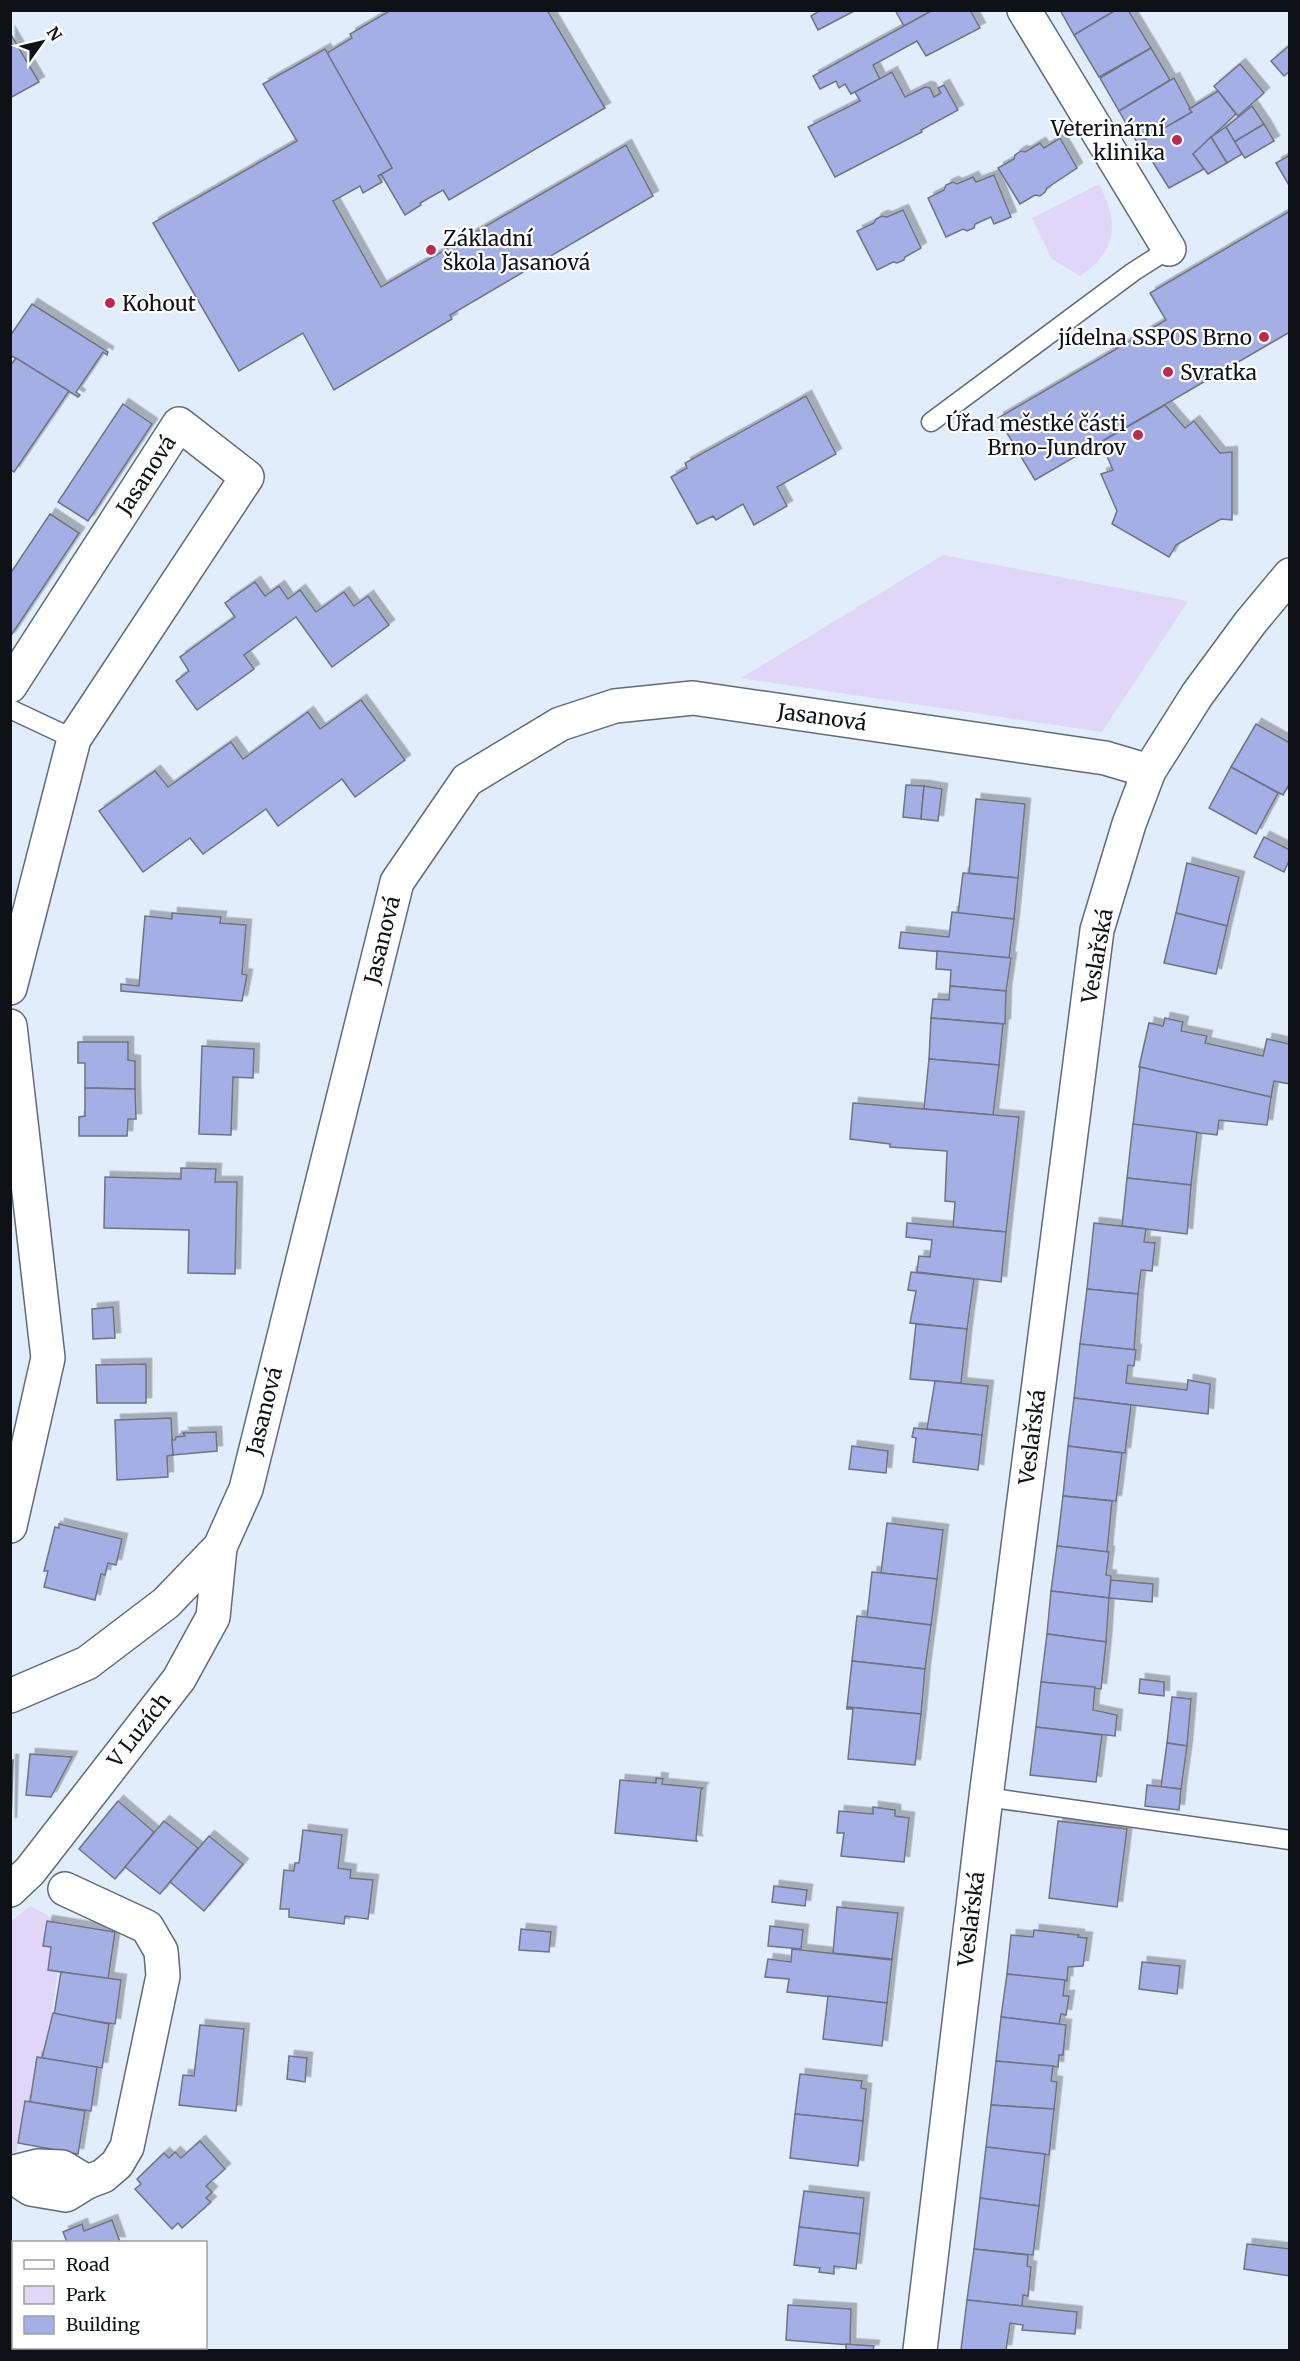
<svg xmlns="http://www.w3.org/2000/svg" width="1300" height="2361" viewBox="0 0 1300 2361" font-family="Merriweather,serif">
<style>
.green{fill:#e0d6f8}
.building{fill:#a4afe5;stroke:#6f7381;stroke-width:1.5;filter:url(#shadow)}
.lines{fill:none;stroke-linecap:round;stroke-linejoin:round}
.service-casing{stroke:#606b76;stroke-width:21}
.minor-casing{stroke:#606b76;stroke-width:36}
.tertiary-casing{stroke:#606b76;stroke-width:36}
.service{stroke:#fff;stroke-width:18}
.minor{stroke:#fff;stroke-width:33}
.tertiary{stroke:#fff;stroke-width:33}
.poi-dot{fill:#bb2b4f;stroke:#fff;stroke-width:2}
.labels{text-anchor:middle;dominant-baseline:central;stroke-width:4.5;stroke-linejoin:round;paint-order:stroke}
.poi-label{font-size:21px;fill:#0e1216;stroke:#fff;text-anchor:end}
.street-label{font-size:21px;fill:#0e1216;stroke:#fff}
</style>
<defs>
<filter id="shadow"><feDropShadow dx="5.5" dy="-5.5" stdDeviation="0" flood-color="#0004"/></filter>
</defs>
<rect width="100%" height="100%" fill="#e1edfb"/>
<g class="green">
<path d="M 1099,184 C 1119,222 1118,251 1080,276 L 1052,259 L 1032,218 Z"/>
<path d="M 943,555 L 1188,601 L 1102,732 L 741,678 Z"/>
<path d="M 30,1906 L 58,1921 L 55,1923 L 47,1922 L 43,1945 L 51,1947 L 48,1969 L 58,1971 L 45,2059 L 30,2102 L 25,2101 L 16,2154 L 10,2152 L 10,1922 Z"/>
</g>
<g class="building">
<path d="M 391,10 L 547,10 L 605,108 L 449,200 L 443,190 L 420,203 L 421,205 L 405,215 L 381,174 L 392,168 L 327,53 L 352,38 L 350,34 Z"/>
<path d="M 821,10 L 856,10 L 818,30 L 811,16 Z"/>
<path d="M 895,10 L 933,10 L 904,26 Z"/>
<path d="M 933,10 L 970,10 L 980,28 L 926,56 L 917,41 L 873,65 L 880,79 L 851,94 L 845,84 L 839,88 L 836,81 L 820,89 L 813,76 Z"/>
<path d="M 1060,10 L 1116,10 L 1074,35 Z"/>
<path d="M 1116,10 L 1128,10 L 1151,48 L 1099,77 L 1074,35 Z"/>
<path d="M 10,33 L 39,82 L 10,98 Z"/>
<path d="M 1290,45 L 1290,71 L 1284,76 L 1271,61 Z"/>
<path d="M 1151,48 L 1170,80 L 1119,111 L 1100,78 Z"/>
<path d="M 325,49 L 392,168 L 378,176 L 382,182 L 363,193 L 360,186 L 333,201 L 381,287 L 626,145 L 653,196 L 450,315 L 452,319 L 334,390 L 303,333 L 239,371 L 153,223 L 297,141 L 263,84 Z"/>
<path d="M 1240,64 L 1264,93 L 1238,116 L 1214,86 Z"/>
<path d="M 892,72 L 905,97 L 925,87 L 930,88 L 934,97 L 941,93 L 938,88 L 944,85 L 958,110 L 921,130 L 922,132 L 835,177 L 808,127 L 860,101 L 855,92 Z"/>
<path d="M 1174,78 L 1192,112 L 1138,144 L 1119,111 Z"/>
<path d="M 1218,91 L 1236,114 L 1193,154 L 1204,169 L 1169,188 L 1140,142 L 1192,112 L 1189,109 Z"/>
<path d="M 1252,106 L 1264,124 L 1234,142 L 1226,127 Z"/>
<path d="M 1264,124 L 1274,141 L 1245,158 L 1234,142 Z"/>
<path d="M 1226,127 L 1242,154 L 1227,163 L 1211,137 Z"/>
<path d="M 1211,137 L 1227,163 L 1208,174 L 1193,154 Z"/>
<path d="M 1060,138 L 1077,168 L 1047,188 L 1045,192 L 1040,196 L 1035,195 L 1020,204 L 998,168 L 1014,159 L 1015,155 L 1021,151 L 1025,152 L 1040,143 L 1044,148 Z"/>
<path d="M 1290,155 L 1290,187 L 1276,163 Z"/>
<path d="M 994,175 L 1011,217 L 994,224 L 991,217 L 975,224 L 974,228 L 967,231 L 963,229 L 946,237 L 928,198 L 944,190 L 946,185 L 953,182 L 957,184 L 973,177 L 976,182 Z"/>
<path d="M 903,210 L 921,248 L 905,257 L 904,260 L 897,263 L 893,262 L 877,270 L 857,231 L 874,223 L 876,219 L 882,216 L 887,217 Z"/>
<path d="M 1290,211 L 1290,332 L 1035,480 L 998,418 L 1166,320 L 1150,293 Z"/>
<path d="M 32,304 L 108,352 L 107,355 L 103,352 L 76,392 L 80,395 L 78,397 L 10,355 L 10,336 Z"/>
<path d="M 16,358 L 69,391 L 14,472 L 10,469 L 10,366 Z"/>
<path d="M 806,396 L 836,454 L 777,487 L 787,506 L 754,525 L 743,504 L 716,520 L 713,516 L 697,524 L 671,477 L 687,468 L 685,463 Z"/>
<path d="M 123,404 L 152,424 L 88,521 L 58,502 Z"/>
<path d="M 1165,405 L 1185,428 L 1194,421 L 1220,453 L 1232,452 L 1232,520 L 1221,519 L 1176,545 L 1169,557 L 1112,524 L 1117,511 L 1101,474 L 1113,470 L 1101,442 Z"/>
<path d="M 50,514 L 79,533 L 10,637 L 10,574 Z"/>
<path d="M 255,582 L 265,596 L 279,586 L 288,599 L 300,590 L 316,612 L 344,592 L 354,606 L 368,596 L 389,625 L 332,667 L 296,617 L 244,655 L 254,669 L 197,710 L 176,681 L 189,671 L 180,657 L 235,617 L 225,603 Z"/>
<path d="M 361,700 L 405,760 L 355,797 L 342,779 L 278,826 L 266,809 L 203,854 L 190,838 L 143,872 L 99,811 L 155,771 L 168,787 L 231,742 L 243,759 L 308,712 L 320,729 Z"/>
<path d="M 1256,724 L 1290,743 L 1290,783 L 1283,795 L 1231,767 Z"/>
<path d="M 1231,767 L 1278,793 L 1256,834 L 1209,808 Z"/>
<path d="M 906,785 L 924,786 L 921,819 L 903,817 Z"/>
<path d="M 924,786 L 942,789 L 938,821 L 921,819 Z"/>
<path d="M 976,799 L 1025,804 L 1018,878 L 969,873 Z"/>
<path d="M 1264,837 L 1290,850 L 1290,858 L 1284,872 L 1254,857 Z"/>
<path d="M 1187,863 L 1239,877 L 1227,926 L 1176,913 Z"/>
<path d="M 963,873 L 1018,878 L 1014,919 L 958,914 Z"/>
<path d="M 952,912 L 1014,919 L 1009,958 L 899,948 L 901,932 L 949,937 Z"/>
<path d="M 172,913 L 221,917 L 220,923 L 246,925 L 242,974 L 247,975 L 242,1001 L 121,991 L 121,984 L 139,986 L 145,916 L 172,919 Z"/>
<path d="M 1176,913 L 1227,926 L 1216,974 L 1164,963 Z"/>
<path d="M 937,951 L 1011,958 L 1006,991 L 950,986 L 951,970 L 936,969 Z"/>
<path d="M 950,986 L 1006,991 L 1005,1024 L 931,1018 L 933,999 L 949,1000 Z"/>
<path d="M 931,1018 L 1003,1024 L 999,1065 L 929,1059 Z"/>
<path d="M 1165,1018 L 1183,1022 L 1181,1031 L 1207,1036 L 1205,1043 L 1263,1056 L 1267,1039 L 1290,1044 L 1290,1084 L 1274,1081 L 1271,1097 L 1139,1067 L 1149,1023 L 1163,1026 Z"/>
<path d="M 78,1042 L 128,1042 L 128,1060 L 135,1061 L 135,1089 L 85,1088 L 85,1063 L 78,1063 Z"/>
<path d="M 202,1046 L 254,1049 L 253,1078 L 233,1077 L 231,1135 L 199,1134 Z"/>
<path d="M 929,1059 L 999,1065 L 993,1115 L 924,1109 Z"/>
<path d="M 1140,1067 L 1271,1097 L 1267,1125 L 1219,1120 L 1217,1135 L 1133,1125 Z"/>
<path d="M 85,1088 L 135,1089 L 136,1119 L 128,1119 L 127,1136 L 79,1136 L 79,1117 L 85,1116 Z"/>
<path d="M 853,1103 L 1019,1117 L 1006,1232 L 953,1227 L 955,1202 L 945,1201 L 947,1151 L 890,1147 L 890,1144 L 850,1139 Z"/>
<path d="M 1133,1124 L 1197,1132 L 1191,1185 L 1127,1178 Z"/>
<path d="M 181,1168 L 216,1169 L 215,1182 L 237,1182 L 235,1274 L 188,1273 L 189,1230 L 104,1228 L 105,1177 L 181,1179 Z"/>
<path d="M 1127,1178 L 1191,1185 L 1187,1234 L 1122,1226 Z"/>
<path d="M 907,1223 L 1006,1232 L 1001,1282 L 917,1272 L 919,1256 L 930,1257 L 932,1240 L 906,1237 Z"/>
<path d="M 1094,1223 L 1146,1229 L 1144,1242 L 1155,1243 L 1152,1271 L 1141,1270 L 1138,1294 L 1087,1289 Z"/>
<path d="M 911,1272 L 974,1279 L 967,1329 L 910,1323 L 916,1291 L 908,1290 Z"/>
<path d="M 1087,1289 L 1138,1294 L 1134,1350 L 1080,1344 Z"/>
<path d="M 113,1307 L 115,1338 L 93,1339 L 92,1309 Z"/>
<path d="M 916,1324 L 967,1329 L 961,1383 L 910,1379 Z"/>
<path d="M 1080,1344 L 1136,1350 L 1134,1366 L 1128,1365 L 1126,1383 L 1187,1390 L 1188,1380 L 1210,1384 L 1208,1414 L 1074,1398 Z"/>
<path d="M 146,1364 L 146,1403 L 97,1403 L 96,1365 Z"/>
<path d="M 935,1381 L 988,1386 L 982,1435 L 927,1429 Z"/>
<path d="M 1074,1398 L 1131,1405 L 1125,1453 L 1068,1446 Z"/>
<path d="M 171,1418 L 173,1455 L 167,1456 L 168,1477 L 117,1480 L 115,1420 Z"/>
<path d="M 914,1428 L 982,1435 L 978,1470 L 913,1462 L 916,1438 L 912,1437 Z"/>
<path d="M 216,1432 L 217,1451 L 173,1455 L 172,1440 L 175,1440 L 176,1437 L 185,1436 L 183,1433 Z"/>
<path d="M 852,1446 L 888,1451 L 886,1473 L 849,1469 Z"/>
<path d="M 1068,1446 L 1122,1453 L 1116,1501 L 1063,1496 Z"/>
<path d="M 1063,1496 L 1112,1501 L 1107,1552 L 1057,1546 Z"/>
<path d="M 887,1523 L 943,1530 L 937,1579 L 881,1573 Z"/>
<path d="M 59,1524 L 122,1539 L 116,1565 L 108,1563 L 105,1575 L 101,1574 L 95,1600 L 44,1587 L 48,1571 L 44,1571 L 55,1527 L 59,1528 Z"/>
<path d="M 1057,1546 L 1109,1552 L 1106,1575 L 1111,1576 L 1109,1598 L 1051,1591 Z"/>
<path d="M 872,1572 L 937,1579 L 931,1625 L 867,1617 Z"/>
<path d="M 1111,1580 L 1153,1584 L 1152,1602 L 1109,1598 Z"/>
<path d="M 1051,1591 L 1109,1598 L 1106,1642 L 1047,1634 Z"/>
<path d="M 857,1616 L 931,1625 L 925,1669 L 852,1661 Z"/>
<path d="M 1047,1634 L 1106,1642 L 1101,1689 L 1041,1682 Z"/>
<path d="M 852,1661 L 925,1669 L 921,1714 L 847,1707 Z"/>
<path d="M 1140,1679 L 1164,1682 L 1164,1696 L 1139,1693 Z"/>
<path d="M 1041,1682 L 1095,1687 L 1093,1710 L 1117,1715 L 1115,1736 L 1036,1727 Z"/>
<path d="M 1172,1697 L 1191,1699 L 1187,1746 L 1167,1743 Z"/>
<path d="M 847,1707 L 921,1714 L 915,1765 L 848,1759 L 853,1709 L 847,1709 Z"/>
<path d="M 1036,1727 L 1102,1735 L 1096,1782 L 1030,1775 Z"/>
<path d="M 1167,1743 L 1187,1746 L 1181,1789 L 1161,1787 Z"/>
<path d="M 30,1754 L 72,1757 L 51,1797 L 26,1795 Z"/>
<path d="M 10,1760 L 13,1760 L 11,1823 L 10,1823 Z"/>
<path d="M 656,1778 L 663,1779 L 662,1784 L 703,1788 L 701,1790 L 696,1839 L 697,1841 L 615,1833 L 620,1780 L 656,1783 Z"/>
<path d="M 1147,1785 L 1181,1789 L 1179,1810 L 1145,1806 Z"/>
<path d="M 118,1801 L 154,1832 L 115,1879 L 79,1849 Z"/>
<path d="M 873,1807 L 895,1810 L 895,1816 L 909,1818 L 904,1862 L 841,1856 L 844,1833 L 837,1833 L 839,1811 L 873,1814 Z"/>
<path d="M 164,1821 L 198,1848 L 160,1894 L 125,1867 Z"/>
<path d="M 1058,1821 L 1127,1829 L 1117,1907 L 1049,1898 Z"/>
<path d="M 303,1830 L 342,1835 L 338,1868 L 351,1870 L 350,1878 L 373,1880 L 368,1919 L 345,1916 L 344,1924 L 289,1917 L 289,1909 L 280,1909 L 284,1870 L 294,1871 L 295,1863 L 299,1863 Z"/>
<path d="M 209,1836 L 243,1864 L 204,1911 L 170,1882 Z"/>
<path d="M 774,1886 L 807,1890 L 805,1906 L 772,1902 Z"/>
<path d="M 837,1907 L 898,1913 L 892,1959 L 833,1953 Z"/>
<path d="M 47,1921 L 115,1932 L 108,1979 L 48,1970 L 51,1947 L 43,1946 Z"/>
<path d="M 770,1926 L 803,1930 L 801,1949 L 768,1946 Z"/>
<path d="M 521,1929 L 551,1932 L 549,1952 L 519,1950 Z"/>
<path d="M 1034,1930 L 1079,1935 L 1078,1937 L 1087,1938 L 1083,1966 L 1068,1967 L 1067,1981 L 1007,1974 L 1011,1935 L 1033,1937 Z"/>
<path d="M 792,1949 L 892,1960 L 887,2003 L 787,1992 L 789,1979 L 765,1977 L 768,1959 L 791,1962 Z"/>
<path d="M 1142,1962 L 1180,1966 L 1177,1994 L 1139,1989 Z"/>
<path d="M 61,1972 L 121,1980 L 115,2024 L 54,2015 Z"/>
<path d="M 1007,1974 L 1065,1980 L 1063,1996 L 1069,1996 L 1066,2015 L 1061,2014 L 1059,2024 L 1001,2017 Z"/>
<path d="M 828,1996 L 887,2003 L 882,2046 L 823,2039 Z"/>
<path d="M 53,2013 L 109,2024 L 102,2068 L 42,2058 Z"/>
<path d="M 1001,2017 L 1066,2025 L 1063,2055 L 1059,2055 L 1058,2067 L 996,2061 Z"/>
<path d="M 200,2025 L 244,2029 L 236,2111 L 179,2105 L 183,2075 L 194,2076 Z"/>
<path d="M 289,2056 L 307,2058 L 305,2082 L 287,2079 Z"/>
<path d="M 37,2057 L 97,2067 L 91,2111 L 30,2102 Z"/>
<path d="M 996,2061 L 1053,2066 L 1051,2081 L 1057,2082 L 1054,2109 L 991,2105 Z"/>
<path d="M 800,2074 L 862,2081 L 861,2088 L 866,2089 L 863,2121 L 795,2114 Z"/>
<path d="M 25,2101 L 85,2111 L 78,2154 L 18,2143 Z"/>
<path d="M 991,2105 L 1054,2109 L 1049,2155 L 986,2147 Z"/>
<path d="M 795,2114 L 863,2121 L 858,2166 L 790,2158 Z"/>
<path d="M 200,2141 L 225,2169 L 206,2186 L 212,2192 L 206,2198 L 211,2202 L 182,2228 L 178,2223 L 172,2229 L 135,2189 L 141,2184 L 137,2179 L 164,2153 L 169,2158 L 175,2152 L 181,2158 Z"/>
<path d="M 986,2147 L 1045,2154 L 1039,2206 L 980,2198 Z"/>
<path d="M 804,2191 L 864,2198 L 860,2234 L 799,2227 Z"/>
<path d="M 980,2198 L 1039,2206 L 1033,2255 L 974,2249 Z"/>
<path d="M 112,2220 L 120,2242 L 67,2242 L 63,2232 L 82,2224 L 84,2231 Z"/>
<path d="M 799,2227 L 860,2234 L 856,2269 L 834,2266 L 834,2274 L 819,2272 L 820,2268 L 794,2265 Z"/>
<path d="M 1247,2244 L 1290,2249 L 1290,2276 L 1244,2269 Z"/>
<path d="M 974,2249 L 1028,2255 L 1027,2266 L 1031,2267 L 1028,2296 L 1023,2295 L 1022,2306 L 967,2300 Z"/>
<path d="M 967,2300 L 1077,2312 L 1075,2334 L 1022,2330 L 1023,2325 L 1010,2323 L 1006,2350 L 961,2350 Z"/>
<path d="M 788,2305 L 851,2309 L 850,2345 L 786,2340 Z"/>
<path d="M 846,2344 L 874,2346 L 873,2350 L 846,2350 Z"/>
</g>
<g class="lines">
<g class="service-casing">
<g id="service">
<path d="M 931,422 L 1133,272 L 1169,249"/>
<path d="M 10,709 L 74,739"/>
<path d="M 986,1797 L 1290,1840"/>
</g>
</g>
<g class="minor-casing">
<g id="minor">
<path d="M 1024,10 L 1169,249"/>
<path d="M 10,686 L 179,424 L 247,477 L 74,739 L 10,988"/>
<path d="M 10,1026 L 48,1358 L 10,1526"/>
<path d="M 10,1696 L 87,1663 L 166,1603 L 220,1547 L 246,1489 L 397,882 L 467,780 L 560,724 L 615,706 L 693,698 L 1105,758 L 1149,771"/>
<path d="M 10,1890 L 30,1871 L 179,1679 L 213,1617 L 220,1547"/>
<path d="M 10,2173 L 38,2166 L 62,2167 L 87,2182"/>
<path d="M 10,2175 L 31,2189 L 66,2195 L 87,2182 L 103,2176 L 117,2164 L 127,2147 L 163,1976 L 161,1951 L 147,1927 L 65,1889"/>
</g>
</g>
<g class="tertiary-casing">
<path id="tertiary" d="M 920,2350 L 986,1797 L 1097,930 L 1129,824 L 1149,771 L 1197,695 L 1250,623 L 1290,575"/>
</g>
<use href="#service" class="service"/>
<use href="#minor" class="minor"/>
<use href="#tertiary" class="tertiary"/>
</g>
<g class="poi-dot">
<circle cx="1177" cy="140" r="6"/>
<circle cx="431" cy="250" r="6"/>
<circle cx="110" cy="303" r="6"/>
<circle cx="1264" cy="337" r="6"/>
<circle cx="1168" cy="372" r="6"/>
<circle cx="1138" cy="435" r="6"/>
</g>
<g class="labels">
<g class="poi-label">
<text x="1165" y="128">Veterinární<tspan x="1165" dy="24">klinika</tspan></text>
<text x="443" y="238" text-anchor="start">Základní<tspan x="443" dy="24">škola Jasanová</tspan></text>
<text x="122" y="303" text-anchor="start">Kohout</text>
<text x="1252" y="337">jídelna SSPOS Brno</text>
<text x="1180" y="372" text-anchor="start">Svratka</text>
<text x="1126" y="423">Úřad městké části<tspan x="1126" dy="24">Brno-Jundrov</tspan></text>
</g>
<g class="street-label">
<text transform="translate(146 475) rotate(-57)">Jasanová</text>
<text transform="translate(822 717) rotate(8)">Jasanová</text>
<text transform="translate(382 940) rotate(-76)">Jasanová</text>
<text transform="translate(1097 956) rotate(-80)">Veslařská</text>
<text transform="translate(264 1411) rotate(-76)">Jasanová</text>
<text transform="translate(1032 1437) rotate(-83)">Veslařská</text>
<text transform="translate(139 1730) rotate(-52)">V Luzích</text>
<text transform="translate(971 1919) rotate(-83)">Veslařská</text>
</g>
</g>
<rect width="1300" height="2361" fill="none" stroke="#0e1216" stroke-width="24"/>
<rect x="12" y="2241" width="195" height="108" fill="#ffffff" stroke="#9fa0a2" stroke-width="1.5"/>
<rect x="24" y="2260" width="30" height="9" fill="#ffffff" stroke="#9fa0a2" stroke-width="1.5"/>
<text x="66" y="2271" font-size="18" fill="#0e1216">Road</text>
<rect x="24" y="2286" width="30" height="18" fill="#e0d6f8" stroke="#9fa0a2" stroke-width="1.5"/>
<text x="66" y="2301" font-size="18" fill="#0e1216">Park</text>
<rect x="24" y="2316" width="30" height="18" fill="#a4afe5" stroke="#9fa0a2" stroke-width="1.5"/>
<text x="66" y="2331" font-size="18" fill="#0e1216">Building</text>
<g transform="translate(42 42) rotate(56)" stroke="#ffffff" stroke-width="4.5" paint-order="stroke">
<path d="M0-4.5L10 22L0 15L-10 22Z" fill="#0e1216"/>
<text y="-9" font-size="16" font-weight="bold" text-anchor="middle" fill="#0e1216">N</text>
</g>
</svg>
